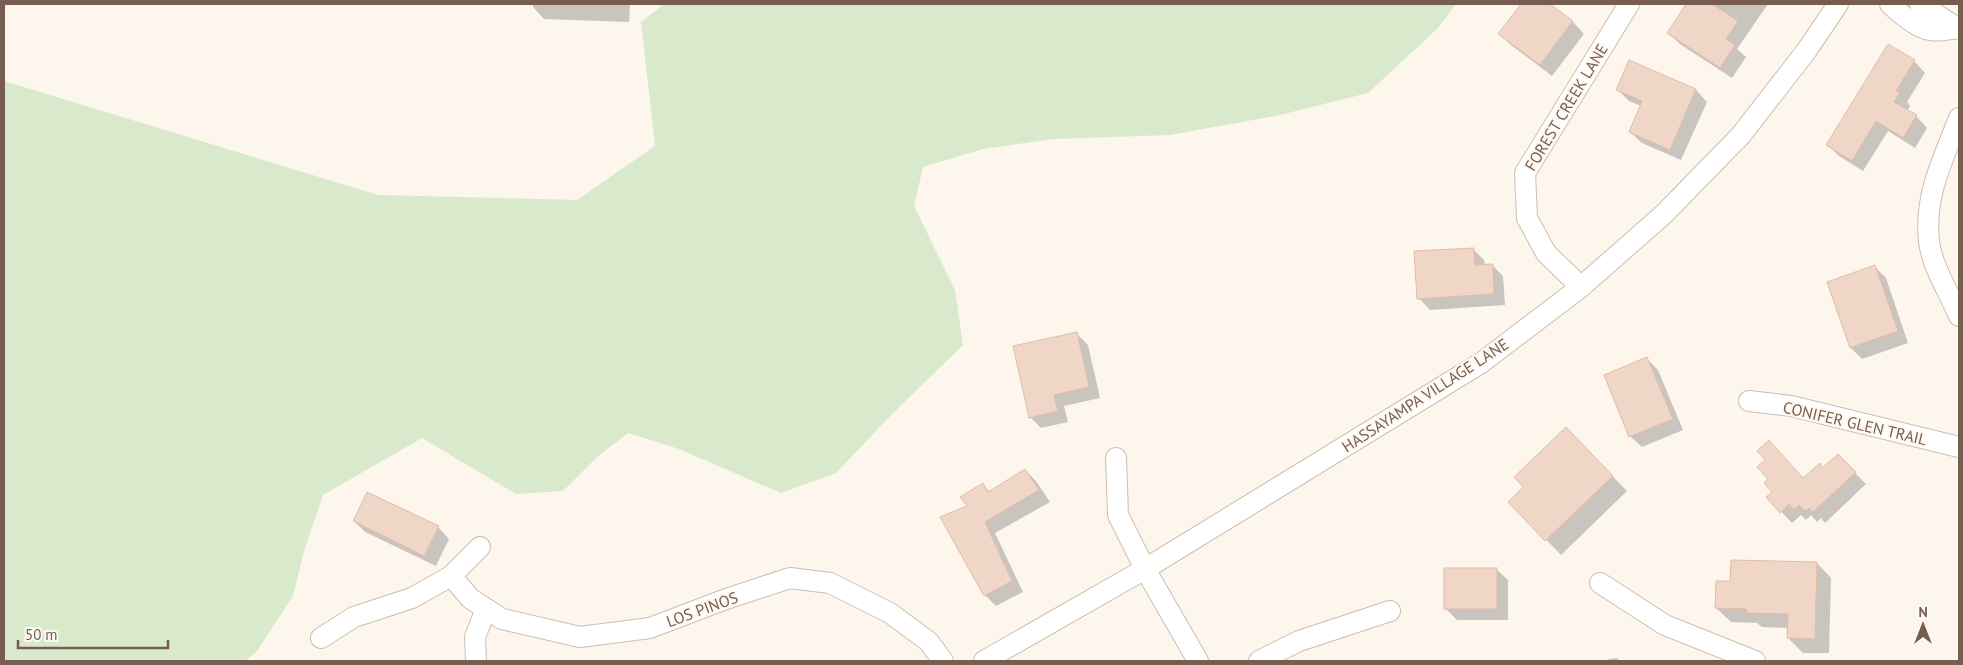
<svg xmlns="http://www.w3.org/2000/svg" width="1963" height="665" viewBox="0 0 1963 665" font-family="'PT Sans',sans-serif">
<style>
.green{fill:#d8eacb}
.shadow{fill:#0003}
.building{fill:#f0d6c6;stroke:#e2bca7}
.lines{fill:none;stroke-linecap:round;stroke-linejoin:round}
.minor-casing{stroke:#cebeb1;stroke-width:22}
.minor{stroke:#fff;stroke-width:20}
.labels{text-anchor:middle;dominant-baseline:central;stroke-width:4.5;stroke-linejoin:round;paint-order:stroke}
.street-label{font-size:16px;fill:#775d4f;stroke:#fefaf3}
</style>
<rect width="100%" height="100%" fill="#fcf6ed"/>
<path class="green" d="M 664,4 L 1456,4 L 1438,28 L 1368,93 L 1280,115 L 1170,135 L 1054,139 L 983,149 L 923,167 L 914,206 L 955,290 L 963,345 L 892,414 L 836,473 L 781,493 L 679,449 L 628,433 L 597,457 L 563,491 L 516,494 L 422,438 L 323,495 L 304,551 L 293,596 L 257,651 L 245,661 L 4,661 L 4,81 L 378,195 L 577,200 L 655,146 L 641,22 Z"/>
<g class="shadow">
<path d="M 533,4 L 630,4 L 629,22 L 544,19 L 533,7 Z"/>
<path d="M 1523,4 L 1548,4 L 1573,22 L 1584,34 L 1552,76 L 1511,45 L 1500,34 Z"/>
<path d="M 1688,4 L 1768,4 L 1737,49 L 1746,57 L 1732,78 L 1680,44 L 1668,33 Z"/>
<path d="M 1630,61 L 1696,90 L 1707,102 L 1681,160 L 1642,143 L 1630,132 L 1641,106 L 1629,101 L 1617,89 Z"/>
<path d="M 1914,61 L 1925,73 L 1907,102 L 1910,106 L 1907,111 L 1916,116 L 1927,128 L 1915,148 L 1888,131 L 1863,171 L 1839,156 L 1828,145 Z"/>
<path d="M 1473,249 L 1484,260 L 1485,266 L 1492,265 L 1503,276 L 1505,305 L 1430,310 L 1419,298 Z"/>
<path d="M 1875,267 L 1886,278 L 1908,343 L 1862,359 L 1851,348 L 1828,283 Z"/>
<path d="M 1077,334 L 1088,345 L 1100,398 L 1064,406 L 1068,422 L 1041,428 L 1030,417 Z"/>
<path d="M 1647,359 L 1658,370 L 1683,430 L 1642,447 L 1630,436 Z"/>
<path d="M 1581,444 L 1627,491 L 1561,555 L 1510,502 Z"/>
<path d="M 1820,465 L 1824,469 L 1849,467 L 1866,484 L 1825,523 L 1821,518 L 1817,522 L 1811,515 L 1806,520 L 1801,515 L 1792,523 L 1767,497 L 1804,479 Z"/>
<path d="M 1025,470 L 1036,481 L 1050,502 L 995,533 L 1023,592 L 996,606 L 985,595 L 968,506 L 983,485 L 990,492 Z"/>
<path d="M 354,521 L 438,527 L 449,539 L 436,566 L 365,532 Z"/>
<path d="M 1817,563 L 1831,578 L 1829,653 L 1803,653 L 1788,638 L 1789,628 L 1762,627 L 1757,623 L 1731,622 L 1716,608 L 1731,582 Z"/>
<path d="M 1496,569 L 1508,580 L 1508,620 L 1457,620 L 1445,608 Z"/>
<path d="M 1617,658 L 1620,661 L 1606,661 L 1609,659 Z"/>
</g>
<g class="building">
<path d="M 1521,4 L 1550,4 L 1573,21 L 1540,65 L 1498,34 Z"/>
<path d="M 1686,4 L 1712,4 L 1738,21 L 1726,39 L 1735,45 L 1720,68 L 1667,33 Z"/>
<path d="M 1888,44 L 1915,60 L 1896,91 L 1900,93 L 1894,102 L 1917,115 L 1903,138 L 1876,121 L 1852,161 L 1826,145 Z"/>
<path d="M 1629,60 L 1696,89 L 1670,150 L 1629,132 L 1642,101 L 1616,90 Z"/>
<path d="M 1474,248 L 1475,265 L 1493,264 L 1494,294 L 1417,299 L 1414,251 Z"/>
<path d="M 1875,265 L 1898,331 L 1850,348 L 1827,282 Z"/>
<path d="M 1077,332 L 1089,387 L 1054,395 L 1058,411 L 1029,418 L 1013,346 Z"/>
<path d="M 1647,357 L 1673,419 L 1629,437 L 1604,375 Z"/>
<path d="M 1566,427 L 1613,476 L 1545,541 L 1508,502 L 1523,487 L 1514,477 Z"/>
<path d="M 1769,440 L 1803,478 L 1820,463 L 1822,468 L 1838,454 L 1856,472 L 1813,512 L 1809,508 L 1805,511 L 1799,505 L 1794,510 L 1789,504 L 1780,513 L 1766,497 L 1772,492 L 1764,483 L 1768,479 L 1757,467 L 1765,460 L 1757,451 Z"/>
<path d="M 1025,469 L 1039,490 L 985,522 L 1012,581 L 984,596 L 940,517 L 967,506 L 960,497 L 983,483 L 988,492 Z"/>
<path d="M 367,492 L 439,526 L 424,556 L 353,521 Z"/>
<path d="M 1731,560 L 1817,562 L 1815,639 L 1787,638 L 1788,614 L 1746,613 L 1746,609 L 1715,608 L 1716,581 L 1730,581 Z"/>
<rect x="1444" y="568" width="53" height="41"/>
</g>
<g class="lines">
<g class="minor-casing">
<g id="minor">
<path d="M 1890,4 C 1898,12 1918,29 1930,30 C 1940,32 1949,29 1958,28"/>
<path d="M 1920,4 L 1959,29"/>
<path d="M 1959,118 C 1943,160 1924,195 1929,241 C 1932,267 1949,292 1959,316"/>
<path d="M 1581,287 L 1546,253 L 1527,218 L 1525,173 L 1629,4"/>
<path d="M 1749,401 L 1791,406 L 1959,447"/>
<path d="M 1116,458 L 1118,515 L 1145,569 L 1198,661"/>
<path d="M 451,576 L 480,547"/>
<path d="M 1600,583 L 1665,625 L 1755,661"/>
<path d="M 321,638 L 354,617 L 412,598 L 451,576 L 471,599 L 502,619 L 580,637 L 650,628 L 726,599 L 790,578 L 830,583 L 890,613 L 929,642 L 943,661"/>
<path d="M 476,661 L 475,637 L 486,609"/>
<path d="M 984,661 L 1145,569 L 1481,363 L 1581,287 L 1664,214 L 1741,135 L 1807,50 L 1838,4"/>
<path d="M 1259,661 L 1299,641 L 1390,611"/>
</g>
</g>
<use href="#minor" class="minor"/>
</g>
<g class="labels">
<g class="street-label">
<text transform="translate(1566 107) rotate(-59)">FOREST CREEK LANE</text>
<text transform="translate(1425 395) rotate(-33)">HASSAYAMPA VILLAGE LANE</text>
<text transform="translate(1855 423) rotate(13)">CONIFER GLEN TRAIL</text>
<text transform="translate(702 609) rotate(-20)">LOS PINOS</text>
</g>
</g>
<rect width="1963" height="665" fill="none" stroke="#775d4f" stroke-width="10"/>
<g transform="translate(1923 625)" stroke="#fefaf3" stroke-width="4" paint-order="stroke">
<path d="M0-4L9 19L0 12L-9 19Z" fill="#775d4f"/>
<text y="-8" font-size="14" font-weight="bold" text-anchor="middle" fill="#775d4f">N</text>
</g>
<path d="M18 640v8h150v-8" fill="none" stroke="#775d4f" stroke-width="2.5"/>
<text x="25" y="640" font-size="15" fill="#775d4f" stroke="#fefaf3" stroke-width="4" paint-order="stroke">50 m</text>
</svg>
